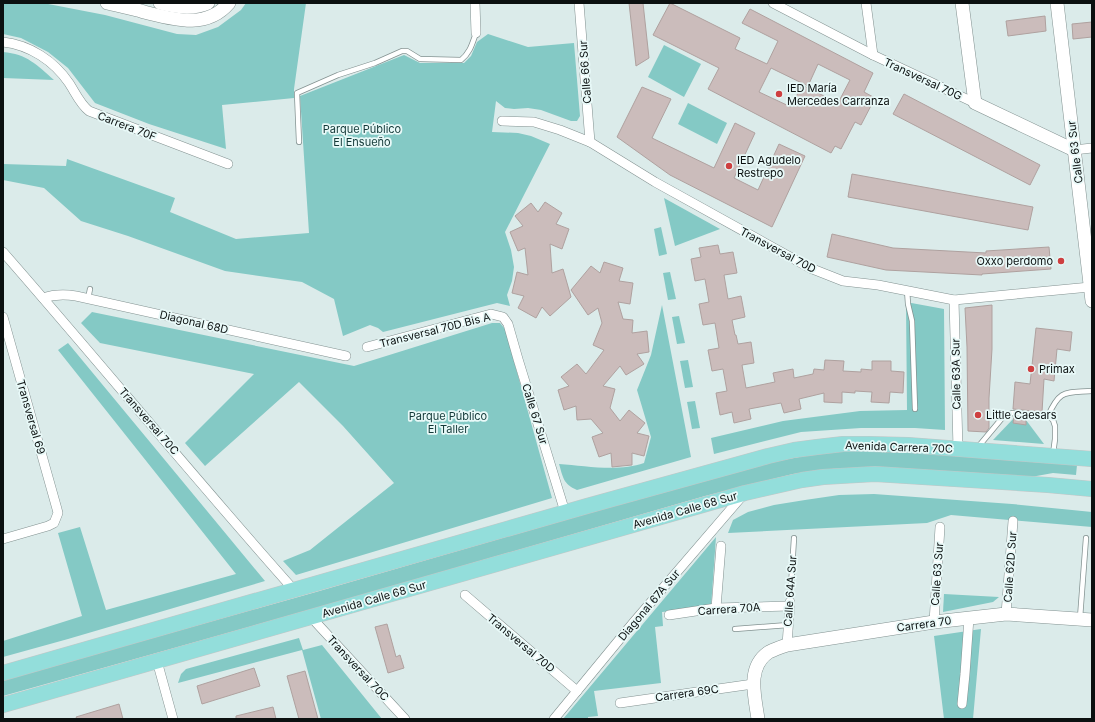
<svg xmlns="http://www.w3.org/2000/svg" width="1095" height="722" viewBox="0 0 1095 722" font-family="Inter,sans-serif">
<style>
.green{fill:#84c9c5}
.building{fill:#cbbcbb;stroke:#afa19f;fill-rule:evenodd}
.lines{fill:none;stroke-linecap:round;stroke-linejoin:round}
.lane-casing{stroke:#839291;stroke-width:6}
.street-casing{stroke:#839291;stroke-width:10}
.secondary-casing{stroke:#839291;stroke-width:14}
.primary-casing{stroke:#c4c6c6;stroke-width:16}
.lane{stroke:#fff;stroke-width:4.5}
.street{stroke:#fff;stroke-width:9}
.secondary{stroke:#fff;stroke-width:13}
.primary{stroke:#93dedb;stroke-width:15}
.poi-dot{fill:#ce3f40;stroke:#e8f9f8;stroke-width:1.5}
.labels{text-anchor:middle;dominant-baseline:central;stroke-width:3.5;stroke-linejoin:round;paint-order:stroke}
.street-label{font-size:11px;fill:#0b1010;stroke:#e8f9f8}
.poi-label{font-size:11px;fill:#0b1010;stroke:#e8f9f8;text-anchor:start}
.park-label{font-size:11px;fill:#133938;stroke:#e8f9f8}
</style>
<rect width="100%" height="100%" fill="#dbebea"/>
<g class="green">
<path d="M 3,3 L 43,3 L 105,15 L 177,34 L 196,35 L 218,27 L 241,10 L 246,3 L 306,3 L 294,89 L 294,98 L 222,105 L 226,149 L 149,124 L 95,103 L 68,68 L 48,52 L 21,38 L 3,34 Z"/>
<path d="M 488,34 L 528,47 L 574,43 L 580,116 L 577,121 L 571,121 L 541,110 L 528,108 L 514,109 L 505,108 L 496,101 L 492,132 L 518,133 L 531,136 L 550,144 L 505,232 L 511,250 L 514,267 L 512,281 L 507,295 L 510,306 L 497,303 L 383,332 L 378,328 L 370,325 L 343,336 L 334,299 L 302,282 L 225,271 L 128,236 L 81,221 L 44,188 L 3,180 L 3,164 L 66,166 L 67,159 L 175,198 L 170,212 L 236,239 L 309,233 L 300,96 L 404,55 L 420,63 L 464,63 L 471,56 L 477,42 Z"/>
<path d="M 664,45 L 701,64 L 684,97 L 648,77 Z"/>
<path d="M 3,52 C 27,54 37,65 54,80 L 3,78 Z"/>
<path d="M 688,103 L 727,123 L 717,144 L 678,124 Z"/>
<path d="M 664,198 L 720,229 L 675,246 Z"/>
<path d="M 661,227 L 667,254 L 659,256 L 654,229 Z"/>
<path d="M 670,272 L 676,299 L 668,300 L 663,273 Z"/>
<path d="M 906,302 L 944,309 L 945,430 L 915,428 L 861,428 L 801,432 L 714,454 L 711,438 L 783,421 L 860,411 L 907,410 Z"/>
<path d="M 662,305 L 691,457 L 577,490 C 563,484 563,477 559,464 C 586,466 619,472 644,463 L 651,437 L 637,390 L 651,355 Z"/>
<path d="M 92,312 L 354,366 L 492,323 L 500,323 L 505,329 L 552,498 L 296,575 L 283,561 L 310,550 L 394,483 L 343,426 L 299,382 L 205,466 L 185,443 L 254,374 L 100,343 L 81,323 Z"/>
<path d="M 679,316 L 685,343 L 677,344 L 672,317 Z"/>
<path d="M 68,343 L 265,581 L 68,639 L 3,657 L 3,641 L 82,616 L 58,533 L 80,527 L 106,610 L 236,574 L 58,350 Z"/>
<path d="M 688,360 L 693,387 L 685,388 L 680,361 Z"/>
<path d="M 695,401 L 700,428 L 692,429 L 687,402 Z"/>
<path d="M 1014,418 L 1026,420 L 1044,444 L 993,440 Z"/>
<path d="M 847,450 C 924,452 1001,458 1077,465 L 1076,475 L 1053,473 L 1031,477 L 871,468 L 830,469 L 793,474 L 705,496 L 345,600 L 3,696 L 3,680 L 316,592 L 703,480 L 767,463 L 815,454 Z"/>
<path d="M 874,494 L 1012,504 L 1092,512 L 1092,527 L 951,515 L 927,523 L 728,533 L 733,520 L 748,512 L 774,505 L 805,500 L 839,495 Z"/>
<path d="M 716,537 L 711,607 L 662,612 L 663,626 L 655,627 L 661,683 L 594,691 L 598,716 L 588,717 L 588,719 L 563,719 Z"/>
<path d="M 944,594 L 999,597 L 993,602 L 943,612 Z"/>
<path d="M 981,629 L 973,719 L 974,719 L 944,719 L 934,636 Z"/>
<path d="M 299,638 L 303,650 L 322,645 L 382,719 L 321,719 L 302,650 L 178,683 L 181,674 L 186,669 Z"/>
</g>
<g class="building">
<path d="M 629,3 L 643,3 L 649,58 L 636,66 Z"/>
<path d="M 670,3 L 740,38 L 735,49 L 767,64 L 778,41 L 742,23 L 750,9 L 873,73 L 864,92 L 875,98 L 861,125 L 855,122 L 841,149 L 835,146 L 831,153 L 708,89 L 719,68 L 653,35 ZM 818,64 L 850,80 L 838,103 L 802,85 L 791,107 L 759,92 L 771,68 L 808,86 Z"/>
<path d="M 1045,16 L 1046,31 L 1008,36 L 1006,21 Z"/>
<path d="M 1092,22 L 1092,37 L 1073,39 L 1072,24 Z"/>
<path d="M 642,87 L 671,99 L 652,138 L 714,168 L 735,123 L 755,133 L 734,178 L 758,190 L 779,144 L 805,156 L 772,227 L 670,175 L 617,137 Z"/>
<path d="M 904,94 L 1040,165 L 1030,185 L 893,114 Z"/>
<path d="M 852,174 L 1033,207 L 1028,230 L 848,197 Z"/>
<path d="M 545,202 L 562,213 L 556,224 L 569,229 L 562,249 L 550,244 L 552,273 L 563,269 L 571,297 L 550,316 L 542,307 L 536,318 L 518,308 L 524,296 L 512,293 L 517,272 L 528,275 L 525,248 L 518,251 L 510,232 L 523,226 L 515,216 L 531,203 L 538,212 Z"/>
<path d="M 832,234 L 893,248 L 986,253 L 986,251 L 1049,247 L 1051,269 L 982,274 L 982,275 L 886,270 L 827,257 Z"/>
<path d="M 718,245 L 720,254 L 733,252 L 737,273 L 724,275 L 728,299 L 741,296 L 745,317 L 732,320 L 735,335 L 736,335 L 738,344 L 751,342 L 754,363 L 742,365 L 746,388 L 775,382 L 773,373 L 793,369 L 794,378 L 813,374 L 814,369 L 824,370 L 825,360 L 844,361 L 843,371 L 861,372 L 861,369 L 872,370 L 872,361 L 891,361 L 891,371 L 904,372 L 903,393 L 890,392 L 889,403 L 871,402 L 872,392 L 855,391 L 855,393 L 842,392 L 842,403 L 824,402 L 824,393 L 799,399 L 801,409 L 784,413 L 781,403 L 749,409 L 751,419 L 734,423 L 732,412 L 720,415 L 716,393 L 727,391 L 723,369 L 712,371 L 708,350 L 719,348 L 715,323 L 703,325 L 699,304 L 709,302 L 705,279 L 695,281 L 691,259 L 701,257 L 699,248 Z"/>
<path d="M 604,262 L 623,268 L 619,281 L 633,283 L 630,304 L 618,302 L 623,319 L 633,320 L 632,333 L 647,331 L 649,352 L 637,354 L 644,364 L 626,375 L 620,366 L 603,386 L 615,389 L 610,408 L 620,421 L 629,410 L 645,423 L 637,433 L 649,436 L 644,456 L 632,453 L 632,465 L 612,467 L 611,453 L 599,457 L 592,437 L 603,433 L 591,419 L 577,420 L 576,406 L 564,410 L 558,390 L 569,386 L 561,377 L 577,364 L 586,374 L 604,350 L 593,345 L 602,323 L 598,308 L 588,315 L 571,290 L 591,266 L 600,273 Z"/>
<path d="M 992,305 L 992,349 L 989,398 L 989,428 L 986,432 L 968,431 L 967,347 L 965,308 Z"/>
<path d="M 1036,328 L 1072,332 L 1070,351 L 1057,349 L 1054,381 L 1044,379 L 1042,412 L 1013,409 L 1015,382 L 1030,384 Z"/>
<path d="M 1014,417 L 1026,418 L 1026,425 L 1013,423 Z"/>
<path d="M 387,624 L 396,657 L 400,655 L 404,668 L 388,673 L 375,627 Z"/>
<path d="M 254,668 L 260,686 L 202,704 L 197,686 Z"/>
<path d="M 305,671 L 318,719 L 299,719 L 287,676 Z"/>
<path d="M 119,704 L 123,719 L 77,719 L 76,717 Z"/>
<path d="M 273,707 L 276,719 L 236,719 L 236,716 Z"/>
</g>
<g class="lines">
<g class="lane-casing">
<g id="lane">
<path d="M 299,142 L 297,93 L 338,75 L 375,63 L 402,51 L 407,51 L 420,59 L 461,60 C 470,53 472,44 476,33"/>
<path d="M 907,290 L 908,304 L 912,321 L 915,409"/>
<path d="M 88,299 L 90,289"/>
<path d="M 1048,416 C 1060,389 1065,393 1092,391"/>
<path d="M 978,447 L 1003,417 L 1012,413 L 1048,416 L 1053,420 L 1055,426 L 1055,439 L 1053,454"/>
<path d="M 790,602 L 794,538"/>
<path d="M 1080,618 L 1086,538"/>
<path d="M 735,629 L 788,625"/>
</g>
</g>
<g class="street-casing">
<g id="street">
<path d="M 475,3 L 476,33"/>
<path d="M 579,3 L 590,142"/>
<path d="M 773,3 L 873,55 L 975,103"/>
<path d="M 866,3 L 873,55"/>
<path d="M 3,42 C 30,45 54,61 69,83 C 75,92 80,104 89,111 L 228,164"/>
<path d="M 502,121 L 534,122 L 560,130 L 590,142 L 655,182 L 810,268 L 843,281 L 878,285 L 954,300 L 1090,287"/>
<path d="M 1074,150 L 1092,148"/>
<path d="M 3,252 C 101,364 195,479 294,590"/>
<path d="M 43,298 C 55,294 64,294 76,296 L 346,356"/>
<path d="M 954,300 L 958,449"/>
<path d="M 3,317 L 57,509 L 58,513 L 54,523 L 48,526 L 3,539"/>
<path d="M 367,347 L 491,314 L 503,317 L 508,324 L 518,359 L 565,512"/>
<path d="M 465,595 L 577,691"/>
<path d="M 716,608 L 721,546"/>
<path d="M 1006,614 L 1013,521"/>
<path d="M 669,615 L 716,608 L 790,606"/>
<path d="M 311,617 L 405,719"/>
<path d="M 934,622 L 940,527"/>
<path d="M 787,645 L 790,602"/>
<path d="M 157,661 L 173,719"/>
<path d="M 620,703 L 753,684"/>
<path d="M 962,704 L 965,674 L 969,618"/>
<path d="M 554,719 L 633,623 L 743,495"/>
</g>
</g>
<g class="secondary-casing">
<g id="secondary">
<path d="M 107,3 C 119,6 132,8 144,12 C 173,19 206,30 229,3"/>
<path d="M 160,3 C 176,7 192,10 208,3"/>
<path d="M 962,3 L 975,103 L 1074,150"/>
<path d="M 1057,3 L 1092,301"/>
<path d="M 758,719 C 755,697 746,667 769,652 C 775,649 781,647 787,645 L 934,622 L 1006,614 L 1092,620"/>
</g>
</g>
<g class="primary-casing">
<g id="primary">
<path d="M 3,673 L 587,506 L 768,456 L 794,450 L 817,447 L 843,444 L 868,444 L 908,445 L 1092,459"/>
<path d="M 3,705 L 745,493 L 802,480 L 823,477 L 875,474 L 1048,485 L 1092,489"/>
</g>
</g>
<use href="#lane" class="lane"/>
<use href="#street" class="street"/>
<use href="#secondary" class="secondary"/>
<use href="#primary" class="primary"/>
</g>
<g class="poi-dot">
<circle cx="779" cy="94" r="4"/>
<circle cx="729" cy="166" r="4"/>
<circle cx="1061" cy="261" r="4"/>
<circle cx="1031" cy="369" r="4"/>
<circle cx="978" cy="415" r="4"/>
</g>
<g class="labels">
<g class="street-label">
<text transform="translate(585 72) rotate(-94)">Calle 66 Sur</text>
<text transform="translate(923 79) rotate(25)">Transversal 70G</text>
<text transform="translate(127 126) rotate(21)">Carrera 70F</text>
<text transform="translate(1075 152) rotate(-97)">Calle 63 Sur</text>
<text transform="translate(778 250) rotate(28)">Transversal 70D</text>
<text transform="translate(194 322) rotate(13)">Diagonal 68D</text>
<text transform="translate(435 330) rotate(-14)">Transversal 70D Bis A</text>
<text transform="translate(956 374) rotate(-91)">Calle 63A Sur</text>
<text transform="translate(535 414) rotate(73)">Calle 67 Sur</text>
<text transform="translate(31 417) rotate(74)">Transversal 69</text>
<text transform="translate(149 421) rotate(49)">Transversal 70C</text>
<text transform="translate(899 447) rotate(2)">Avenida Carrera 70C</text>
<text transform="translate(685 510) rotate(-16)">Avenida Calle 68 Sur</text>
<text transform="translate(1010 567) rotate(-86)">Calle 62D Sur</text>
<text transform="translate(937 574) rotate(-86)">Calle 63 Sur</text>
<text transform="translate(790 591) rotate(-86)">Calle 64A Sur</text>
<text transform="translate(374 599) rotate(-16)">Avenida Calle 68 Sur</text>
<text transform="translate(649 605) rotate(-50)">Diagonal 67A Sur</text>
<text transform="translate(729 609) rotate(-4)">Carrera 70A</text>
<text transform="translate(924 624) rotate(-8)">Carrera 70</text>
<text transform="translate(521 643) rotate(40)">Transversal 70D</text>
<text transform="translate(358 668) rotate(47)">Transversal 70C</text>
<text transform="translate(687 693) rotate(-8)">Carrera 69C</text>
</g>
<g class="poi-label">
<text x="787" y="88">IED María<tspan x="787" dy="13">Mercedes Carranza</tspan></text>
<text x="737" y="160">IED Agudelo<tspan x="737" dy="13">Restrepo</tspan></text>
<text x="1053" y="261" text-anchor="end">Oxxo perdomo</text>
<text x="1039" y="369">Primax</text>
<text x="986" y="415">Little Caesars</text>
</g>
<g class="park-label">
<text x="362" y="129">Parque Público<tspan x="362" dy="13">El Ensueño</tspan></text>
<text x="448" y="416">Parque Público<tspan x="448" dy="13">El Taller</tspan></text>
</g>
</g>
<rect width="1095" height="722" fill="none" stroke="#0b1010" stroke-width="8"/>
</svg>
